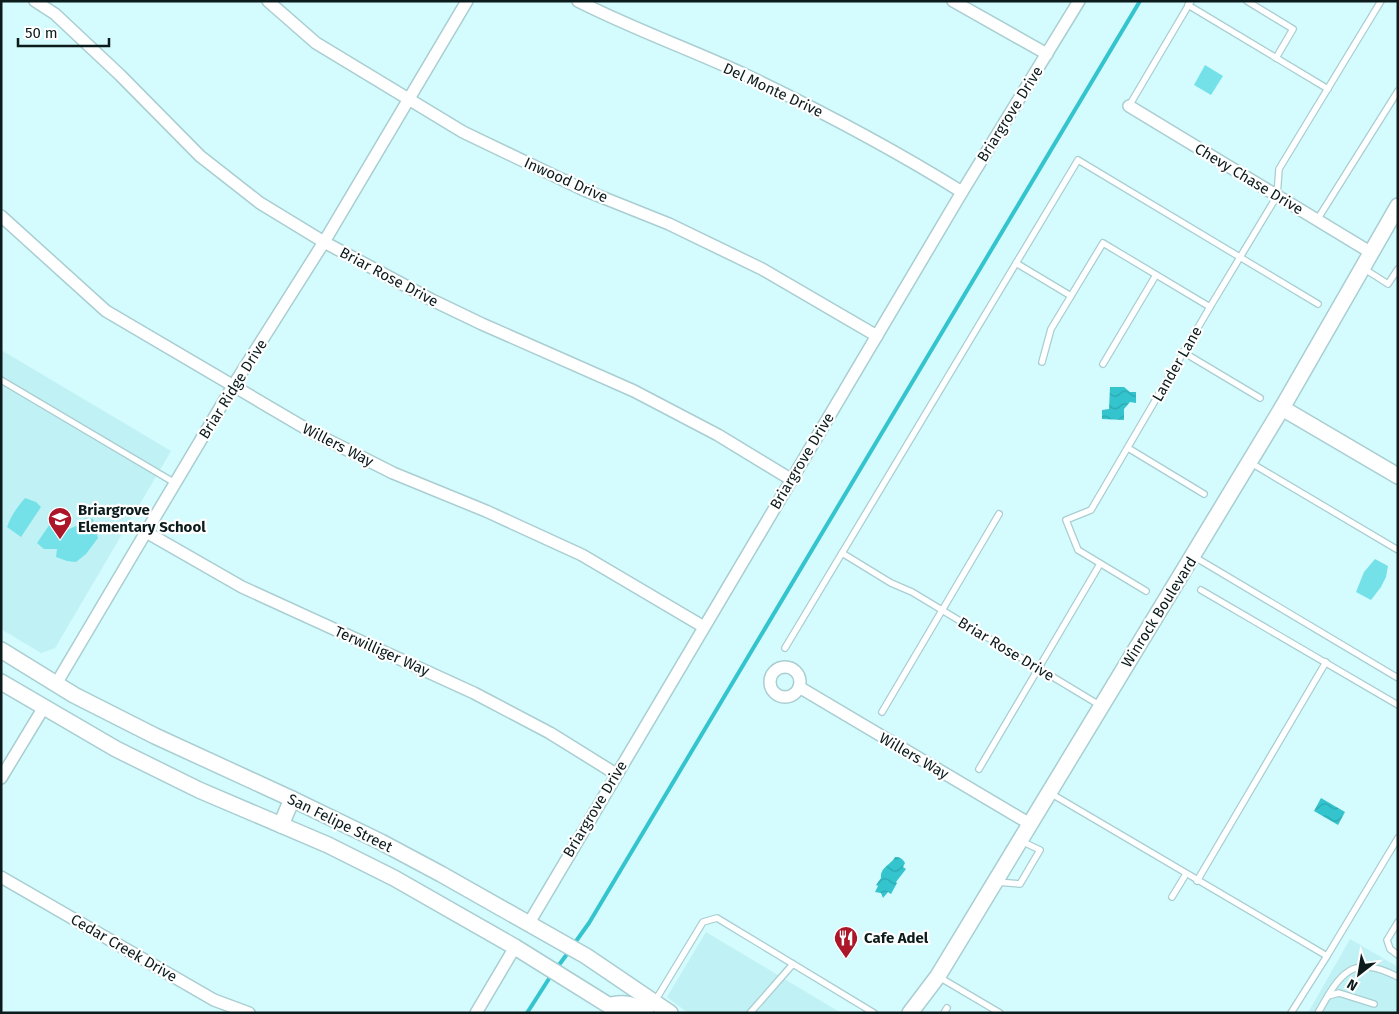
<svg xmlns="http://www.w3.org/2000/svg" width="1399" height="1014" viewBox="0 0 1399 1014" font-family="'Fira Sans',sans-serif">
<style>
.built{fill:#c0f1f4}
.green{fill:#74e1e9}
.water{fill:url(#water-waves)}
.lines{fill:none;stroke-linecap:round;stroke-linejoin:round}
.stream{stroke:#33c4ce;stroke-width:4}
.lane-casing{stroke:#a9ced1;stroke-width:8}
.street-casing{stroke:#a9ced1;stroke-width:14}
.secondary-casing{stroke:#a9ced1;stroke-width:18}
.lane{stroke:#fff;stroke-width:5.5}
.street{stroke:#fff;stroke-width:11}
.secondary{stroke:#fff;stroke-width:15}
.labels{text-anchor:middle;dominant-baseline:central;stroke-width:4.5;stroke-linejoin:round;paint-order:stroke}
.street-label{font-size:15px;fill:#0c1b1c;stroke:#fff}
.poi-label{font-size:15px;font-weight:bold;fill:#0c1b1c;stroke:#fff;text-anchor:start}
</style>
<defs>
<pattern id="water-waves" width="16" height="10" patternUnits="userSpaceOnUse" patternTransform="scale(1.25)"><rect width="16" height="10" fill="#33c4ce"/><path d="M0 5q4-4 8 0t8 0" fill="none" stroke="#2ca8b0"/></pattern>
</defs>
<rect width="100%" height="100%" fill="#d4fbfd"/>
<g class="built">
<path d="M 1,350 L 171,451 L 55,648 L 41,653 L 1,629 Z"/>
<path d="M 706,932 L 841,1013 L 688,1013 L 667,997 Z"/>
<path d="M 1350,939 L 1398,967 L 1398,1013 L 1308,1013 Z"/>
</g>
<g class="green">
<path d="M 1205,65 L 1223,76 L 1211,95 L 1194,85 Z"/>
<path d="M 25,498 L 36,502 L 41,507 L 21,537 L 7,527 C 11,516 17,507 25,498 Z"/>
<path d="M 54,518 L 67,530 L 76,526 L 86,518 L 93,519 L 98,538 L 86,554 L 76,562 L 67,561 L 56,557 L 57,549 L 44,549 L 37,543 Z"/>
<path d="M 1375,559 L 1388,566 L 1386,577 L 1381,587 L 1371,600 L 1356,592 L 1364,572 Z"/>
</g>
<g class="water">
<path d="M 1110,387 L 1124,387 L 1130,392 L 1136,392 L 1136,403 L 1130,402 L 1124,409 L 1124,420 L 1102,419 L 1102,410 L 1109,409 Z"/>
<path d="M 1321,798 L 1345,812 L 1338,825 L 1314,811 Z"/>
<path d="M 895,857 C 900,857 902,858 905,863 L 903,867 L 906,869 L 896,882 L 897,883 L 891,894 L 888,892 L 883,898 L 881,893 L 875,892 L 878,886 L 876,885 L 881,878 C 880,867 891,865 895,857 Z"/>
</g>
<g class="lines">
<g class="stream">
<path d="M 574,944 L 589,923 L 1140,1"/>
<path d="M 556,969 L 570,950"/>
<path d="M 527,1013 L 552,974"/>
</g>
<g class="lane-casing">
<g id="lane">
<path d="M 1247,1 L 1293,29 L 1276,58"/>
<path d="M 1188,5 L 1328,89"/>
<path d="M 1129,106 L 1191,1"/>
<path d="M 1317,220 L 1398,91"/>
<path d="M 1016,263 L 1071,296"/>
<path d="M 1363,268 L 1388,284 L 1398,269"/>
<path d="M 1183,352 L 1260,398"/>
<path d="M 1042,362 L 1051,329 L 1103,243 L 1210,307"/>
<path d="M 1103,364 L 1156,275"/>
<path d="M 1,380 L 175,483"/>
<path d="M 1128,448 L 1204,494"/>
<path d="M 1251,463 L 1398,550"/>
<path d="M 842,553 L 891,583 L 912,592 L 1101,706"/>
<path d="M 1193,556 L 1398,678"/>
<path d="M 1201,590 L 1398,705"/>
<path d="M 1146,591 L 1078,550 L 1066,520 L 1091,510 L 1210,307 L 1277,196 L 1279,169 L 1381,1"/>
<path d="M 785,648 L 1078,160 L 1318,304"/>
<path d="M 882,712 L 999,514"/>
<path d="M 979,769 L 1100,564"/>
<path d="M 1050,793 L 1327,956 L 1398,838"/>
<path d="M 1197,881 L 1326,662"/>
<path d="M 997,882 L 1020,884 L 1040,850 L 1021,841"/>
<path d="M 1172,897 L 1186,874"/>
<path d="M 1398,922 L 1387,940 L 1390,949 L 1398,955"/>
<path d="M 939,977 L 1000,1013"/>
<path d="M 1328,996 L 1339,993 L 1374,1004"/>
<path d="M 655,1001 L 703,922 L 717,918 L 874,1013"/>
<path d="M 750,1013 L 793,964"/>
<path d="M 944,1013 L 947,1008"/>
<path d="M 1291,1013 L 1327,956"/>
<path d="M 1318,1013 C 1340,974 1351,953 1398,977"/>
</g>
</g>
<g class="street-casing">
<g id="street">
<path d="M 35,1 L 55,14 L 120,75 L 200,156 L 260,203 L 324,242 L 432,300 L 482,324 L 634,391 L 718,435 L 792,480"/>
<path d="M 268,1 L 316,43 L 463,132 L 584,190 L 669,224 L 762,269 L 877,336"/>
<path d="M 578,1 C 633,29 692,50 748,76 C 821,111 893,149 962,192"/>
<path d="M 953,1 L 1047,54"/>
<path d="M 1129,106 L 1370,252"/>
<path d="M 1,216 L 106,311 L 310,431 L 393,473 L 486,511 L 582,555 L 704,627"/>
<path d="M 146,532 L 242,587 L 474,693 L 550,733 L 616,774"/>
<circle cx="785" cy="682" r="15"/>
<path d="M 56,684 L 146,532 L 233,386 L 324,242 L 467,1"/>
<path d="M 799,687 L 1030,824"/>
<path d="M 1,778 L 44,707"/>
<path d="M 1,877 L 214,1000 L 249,1013"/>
<path d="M 529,923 L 962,192 L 1079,1"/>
<path d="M 476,1013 L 515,947"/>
</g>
</g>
<g class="secondary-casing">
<g id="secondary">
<path d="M 1282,408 L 1398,476"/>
<path d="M 1,650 L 74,695 L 155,736 L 292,799 L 381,842 L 441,874 L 586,956 L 670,1013"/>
<path d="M 1,682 L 116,749 L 199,790 L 328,845 L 394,878 L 515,947 L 621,1013"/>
<path d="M 281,825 L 292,799"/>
<path d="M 611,1005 C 626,1002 633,1004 646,1013"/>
<path d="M 910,1013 L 938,976 L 1282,408 L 1398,206"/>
</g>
</g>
<use href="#lane" class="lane"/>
<use href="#street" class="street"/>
<use href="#secondary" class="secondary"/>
</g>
<defs>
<g id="school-pin" transform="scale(1.25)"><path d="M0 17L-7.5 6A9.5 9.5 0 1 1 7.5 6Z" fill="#ab1629" stroke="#fff"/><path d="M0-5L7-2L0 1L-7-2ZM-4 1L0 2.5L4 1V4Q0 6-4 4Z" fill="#fff"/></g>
<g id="restaurant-pin" transform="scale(1.25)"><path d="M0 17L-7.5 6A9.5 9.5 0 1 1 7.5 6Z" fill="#ab1629" stroke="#fff"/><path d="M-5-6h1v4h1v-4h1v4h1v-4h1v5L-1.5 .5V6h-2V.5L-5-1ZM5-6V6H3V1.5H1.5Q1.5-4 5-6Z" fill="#fff"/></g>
</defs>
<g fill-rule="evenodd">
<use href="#school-pin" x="60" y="519"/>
<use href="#restaurant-pin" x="846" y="938"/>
</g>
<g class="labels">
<g class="street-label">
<text transform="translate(773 90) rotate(25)">Del Monte Drive</text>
<text transform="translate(1010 114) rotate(-58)">Briargrove Drive</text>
<text transform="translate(1249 179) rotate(31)">Chevy Chase Drive</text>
<text transform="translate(566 180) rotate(24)">Inwood Drive</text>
<text transform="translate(389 277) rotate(28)">Briar Rose Drive</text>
<text transform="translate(1177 364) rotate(-60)">Lander Lane</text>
<text transform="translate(233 389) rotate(-58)">Briar Ridge Drive</text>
<text transform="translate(338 445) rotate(27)">Willers Way</text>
<text transform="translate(802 461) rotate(-59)">Briargrove Drive</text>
<text transform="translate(1159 612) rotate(-58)">Winrock Boulevard</text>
<text transform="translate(1006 649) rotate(31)">Briar Rose Drive</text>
<text transform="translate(382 651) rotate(24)">Terwilliger Way</text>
<text transform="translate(914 756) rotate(30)">Willers Way</text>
<text transform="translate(595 809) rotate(-59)">Briargrove Drive</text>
<text transform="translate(340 823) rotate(26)">San Felipe Street</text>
<text transform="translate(124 948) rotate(30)">Cedar Creek Drive</text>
</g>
<g class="poi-label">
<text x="78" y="510">Briargrove<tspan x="78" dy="17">Elementary School</tspan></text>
<text x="864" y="938">Cafe Adel</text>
</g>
</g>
<rect width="1399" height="1014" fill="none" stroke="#0c1b1c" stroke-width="5"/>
<g transform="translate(1359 974) rotate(211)" stroke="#ffffff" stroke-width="4" paint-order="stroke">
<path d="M0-4L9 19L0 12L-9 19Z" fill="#0c1b1c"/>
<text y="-8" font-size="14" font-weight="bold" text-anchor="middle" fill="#0c1b1c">N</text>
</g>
<path d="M18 38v8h91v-8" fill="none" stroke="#0c1b1c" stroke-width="2.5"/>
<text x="25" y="38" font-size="15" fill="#0c1b1c" stroke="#ffffff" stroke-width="4" paint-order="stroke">50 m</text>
</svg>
